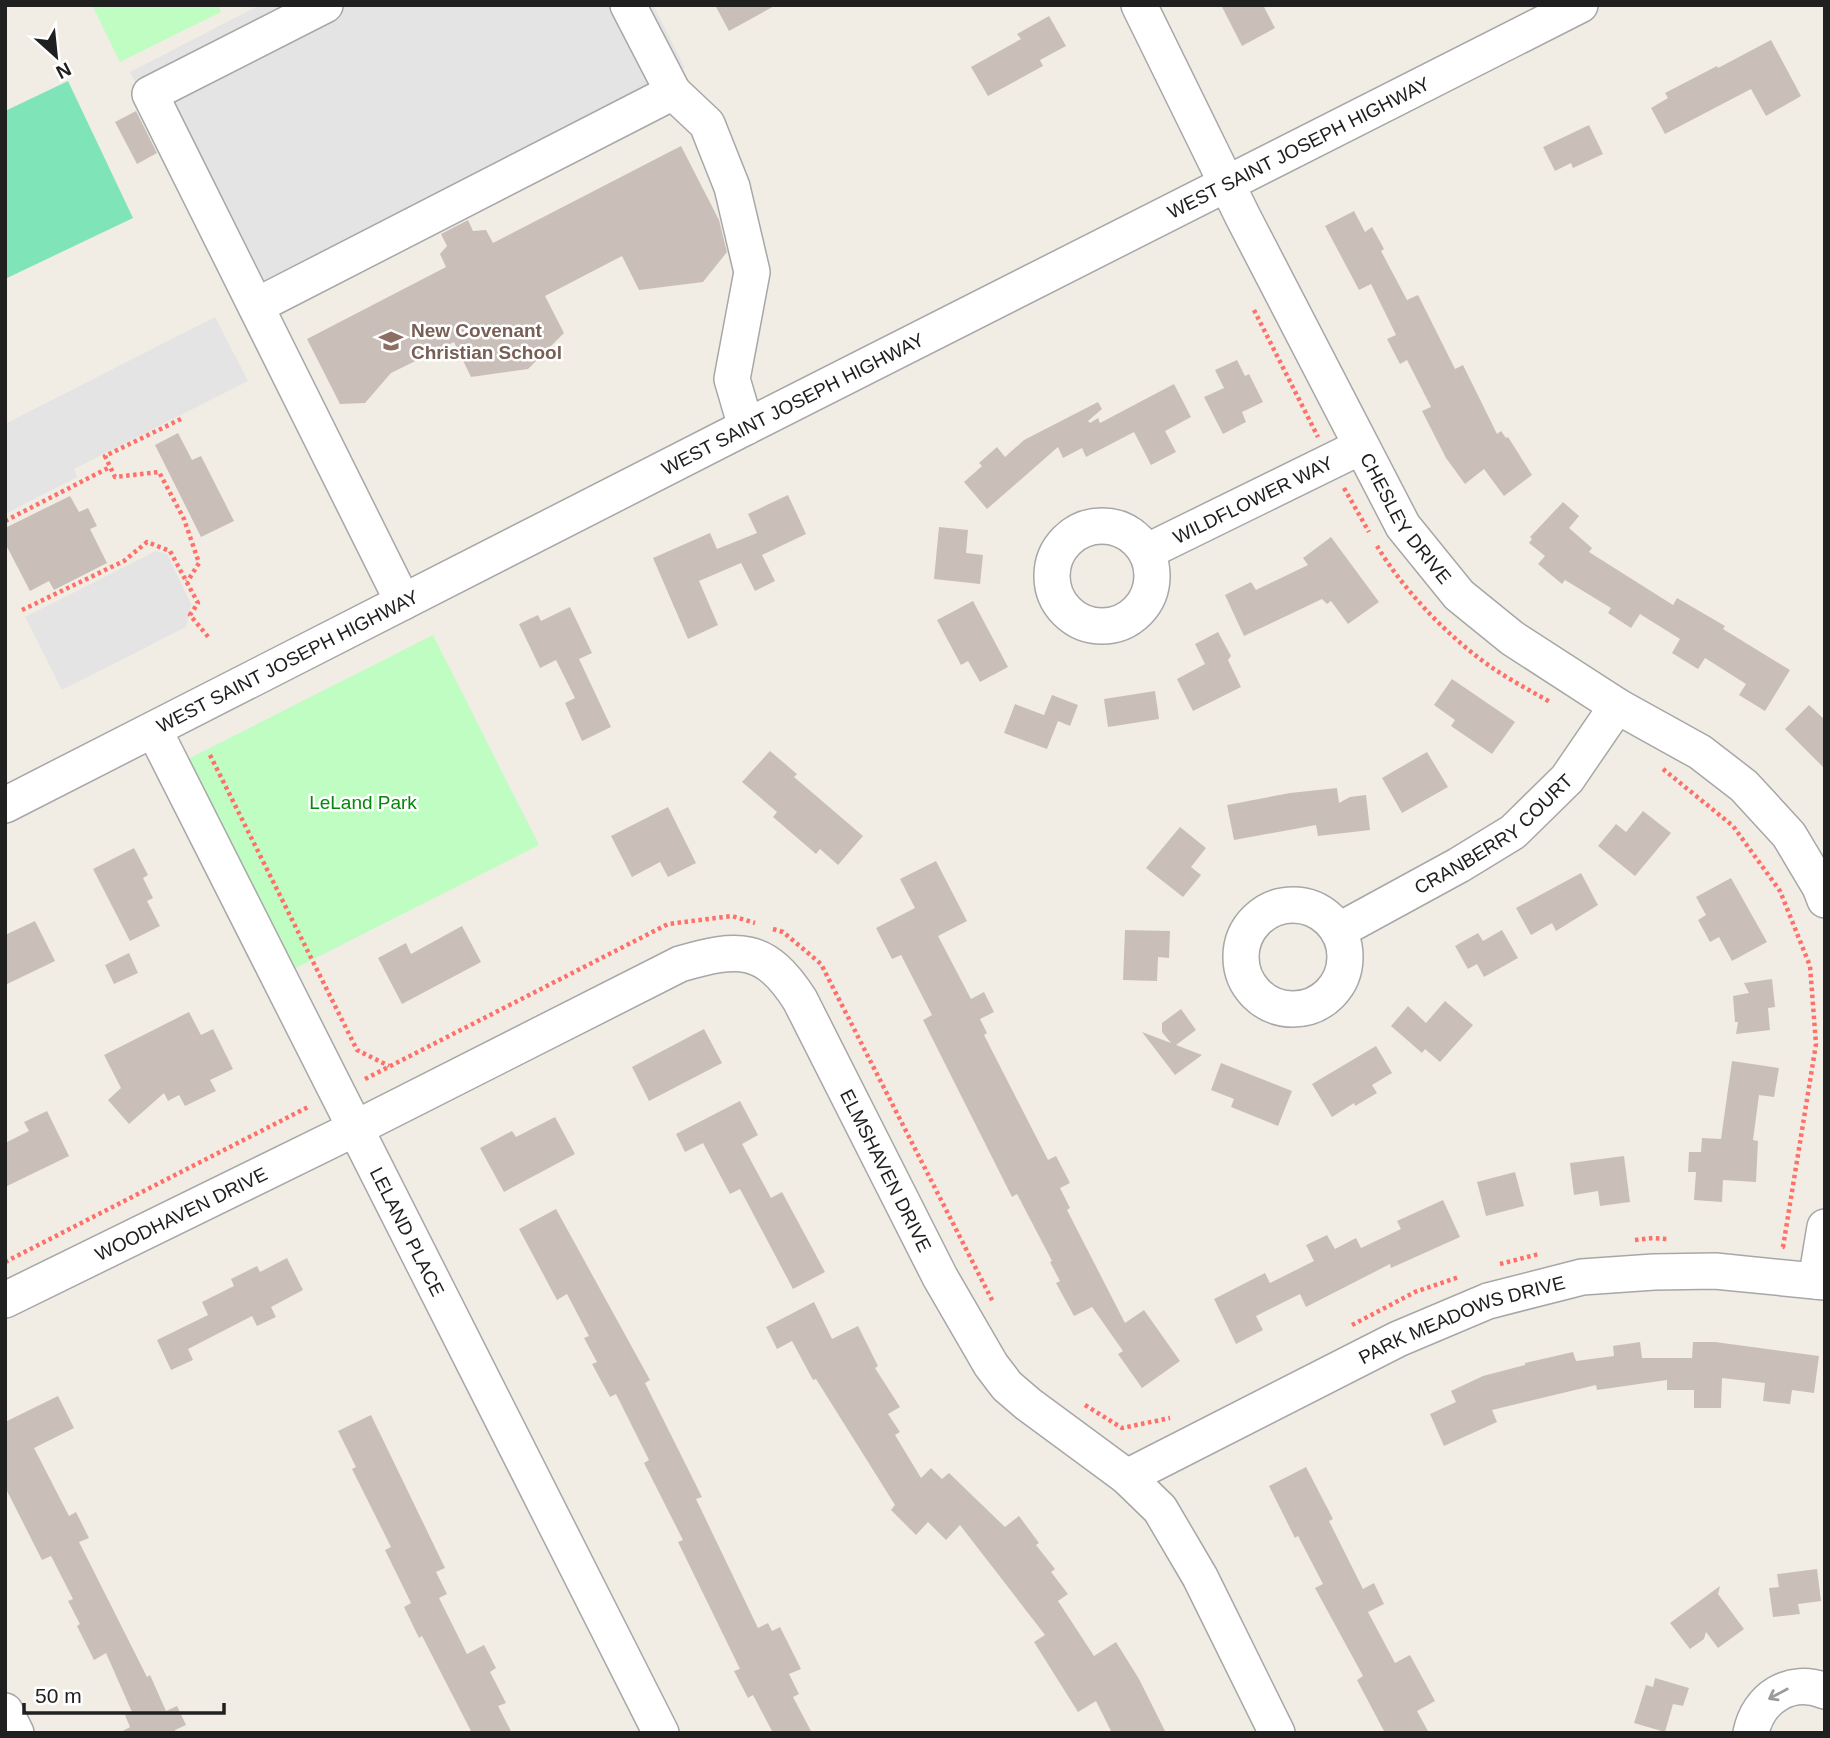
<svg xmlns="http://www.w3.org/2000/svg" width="1830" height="1738" viewBox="0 0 1830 1738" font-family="Helvetica,sans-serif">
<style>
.park{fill:#c0fdc2}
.pitch{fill:#7fe5b9}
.parking{fill:#e4e4e4}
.building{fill:#c9bfb8}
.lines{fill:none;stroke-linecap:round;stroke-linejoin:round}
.minor-casing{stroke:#a7a7a7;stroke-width:38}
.path{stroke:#ff7168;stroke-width:4.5;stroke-dasharray:3.5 3.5;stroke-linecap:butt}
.minor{stroke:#fff;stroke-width:35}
.oneway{stroke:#9b9b9b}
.labels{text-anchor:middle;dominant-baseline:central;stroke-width:5;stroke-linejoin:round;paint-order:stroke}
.street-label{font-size:19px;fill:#202020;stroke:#fff}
.education-label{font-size:19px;font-weight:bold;fill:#785e54;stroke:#fff;text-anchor:start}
.park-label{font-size:19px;fill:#058709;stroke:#fff}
</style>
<rect width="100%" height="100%" fill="#f1ede5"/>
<g class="park">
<path d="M 92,5 L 218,5 L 221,12 L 120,62 Z"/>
<path d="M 433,635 L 539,845 L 294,969 L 188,759 Z"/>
</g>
<path class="pitch" d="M 68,81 L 133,218 L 5,279 L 5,111 Z"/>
<g class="parking">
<path d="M 260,5 L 653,5 L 685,68 L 243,293 L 130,72 Z"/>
<path d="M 215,317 L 248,381 L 74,469 L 77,477 L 5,514 L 5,424 Z"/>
<path d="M 156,551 L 167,554 L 191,604 L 186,627 L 62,690 L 25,617 Z"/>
</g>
<g class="building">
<path d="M 715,5 L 776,5 L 729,31 Z"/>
<path d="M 1221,5 L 1263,5 L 1275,28 L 1242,46 Z"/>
<path d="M 1049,16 L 1066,46 L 1040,60 L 1043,66 L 988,96 L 971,67 L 1021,39 L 1017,34 Z"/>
<path d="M 1771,40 L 1801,96 L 1766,116 L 1751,89 L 1665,134 L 1651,108 L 1668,98 L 1665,93 L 1717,66 L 1718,68 Z"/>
<path d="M 136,111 L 157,153 L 137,164 L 115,122 Z"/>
<path d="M 1589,125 L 1603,154 L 1573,168 L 1571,163 L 1555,171 L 1543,147 Z"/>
<path d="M 681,146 L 719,220 L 727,252 L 703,282 L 639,290 L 622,256 L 545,296 L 564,333 L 528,369 L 471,377 L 454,342 L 391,373 L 365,403 L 340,404 L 307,339 L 446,267 L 440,254 L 447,246 L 441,234 L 468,220 L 473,231 L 486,230 L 493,243 Z"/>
<path d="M 1354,211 L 1365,232 L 1372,227 L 1384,249 L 1381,251 L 1407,300 L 1418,295 L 1455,369 L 1463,365 L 1497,434 L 1501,431 L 1506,438 L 1508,437 L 1532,475 L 1504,496 L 1484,469 L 1465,484 L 1446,458 L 1422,411 L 1431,407 L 1407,360 L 1400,364 L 1387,339 L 1396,335 L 1371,284 L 1359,290 L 1325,226 Z"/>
<path d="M 1237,360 L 1245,376 L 1249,374 L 1263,402 L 1242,412 L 1246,422 L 1223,434 L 1204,397 L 1224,388 L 1215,370 Z"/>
<path d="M 1174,384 L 1191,417 L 1165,431 L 1176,452 L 1151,465 L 1134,432 L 1086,457 L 1082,448 L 1063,458 L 1058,447 L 987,509 L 964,482 L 982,466 L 979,463 L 997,447 L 1005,457 L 1024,440 L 1098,402 L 1102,409 L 1088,421 L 1090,423 L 1098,418 L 1100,423 Z"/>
<path d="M 178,433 L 192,460 L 201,456 L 234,521 L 201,537 L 155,445 Z"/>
<path d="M 788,495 L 806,534 L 762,555 L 775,581 L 755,591 L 741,563 L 699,581 L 718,625 L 688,639 L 653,558 L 710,533 L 717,549 L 757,533 L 748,514 Z"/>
<path d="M 70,496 L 79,512 L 88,508 L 97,526 L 90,529 L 107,563 L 54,590 L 49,581 L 30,591 L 5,543 L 5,528 Z"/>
<path d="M 1563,502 L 1579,516 L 1569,528 L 1592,548 L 1589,552 L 1673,605 L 1677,598 L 1725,626 L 1723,629 L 1790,670 L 1765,711 L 1739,695 L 1746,684 L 1705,658 L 1698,669 L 1672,653 L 1680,639 L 1640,614 L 1631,628 L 1608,613 L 1611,608 L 1565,580 L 1562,584 L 1538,564 L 1545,556 L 1529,543 L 1532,539 L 1530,537 Z"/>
<path d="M 939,527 L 968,530 L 966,553 L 983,555 L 980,584 L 934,579 Z"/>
<path d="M 1331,537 L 1379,602 L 1348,624 L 1331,601 L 1327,604 L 1322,599 L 1244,636 L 1225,595 L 1251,582 L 1256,590 L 1308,565 L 1303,558 Z"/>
<path d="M 973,601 L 1008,667 L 980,682 L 968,661 L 961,665 L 937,620 Z"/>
<path d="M 570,607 L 592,653 L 579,659 L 611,727 L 582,741 L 565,703 L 575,698 L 556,660 L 540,668 L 519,624 L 538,615 L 541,621 Z"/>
<path d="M 1218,632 L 1231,656 L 1228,660 L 1241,687 L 1193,711 L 1177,679 L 1205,664 L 1195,644 Z"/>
<path d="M 1452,679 L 1515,722 L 1492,754 L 1451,726 L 1455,720 L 1434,705 Z"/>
<path d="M 1155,691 L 1159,719 L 1108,727 L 1104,699 Z"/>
<path d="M 1052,695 L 1078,705 L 1070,726 L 1058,721 L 1047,749 L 1004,733 L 1015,704 L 1044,715 Z"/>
<path d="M 1809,705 L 1825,720 L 1825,769 L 1785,729 Z"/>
<path d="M 770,751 L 797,774 L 794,777 L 863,836 L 838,865 L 820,849 L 816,854 L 773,817 L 777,812 L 742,782 Z"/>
<path d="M 1427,752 L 1448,787 L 1402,813 L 1382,778 Z"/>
<path d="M 1337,788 L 1339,803 L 1350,797 L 1366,795 L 1370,830 L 1318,836 L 1316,825 L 1234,840 L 1227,805 L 1290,793 Z"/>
<path d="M 668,807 L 696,863 L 668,877 L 660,862 L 632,877 L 611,836 Z"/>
<path d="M 1643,811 L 1671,833 L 1635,876 L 1598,846 L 1616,824 L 1626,832 Z"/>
<path d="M 1180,827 L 1206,848 L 1191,867 L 1201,875 L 1183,897 L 1146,868 Z"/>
<path d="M 134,848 L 148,875 L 143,878 L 153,898 L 147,901 L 160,926 L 130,941 L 93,869 Z"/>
<path d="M 936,861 L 967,921 L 938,936 L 971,999 L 984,992 L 994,1012 L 980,1019 L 987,1033 L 984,1035 L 1048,1160 L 1056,1156 L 1070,1183 L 1060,1188 L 1070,1208 L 1067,1210 L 1125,1323 L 1144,1310 L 1180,1361 L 1142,1388 L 1118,1354 L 1123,1351 L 1092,1307 L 1074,1316 L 1056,1283 L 1060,1281 L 1050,1262 L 1052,1261 L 1017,1194 L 1012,1197 L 923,1020 L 932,1015 L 901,955 L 892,959 L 876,928 L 915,908 L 900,879 Z"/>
<path d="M 1581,873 L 1598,905 L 1556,931 L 1552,923 L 1531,935 L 1516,908 Z"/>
<path d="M 1731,878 L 1767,942 L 1732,961 L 1719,937 L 1710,942 L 1698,920 L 1706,915 L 1696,897 Z"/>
<path d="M 35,921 L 55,961 L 5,985 L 5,935 Z"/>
<path d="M 462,926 L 481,962 L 402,1004 L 378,958 L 406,943 L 411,954 Z"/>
<path d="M 1125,930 L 1170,931 L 1169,958 L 1158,957 L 1157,981 L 1123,980 Z"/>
<path d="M 1502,930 L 1518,958 L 1484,977 L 1477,964 L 1468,969 L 1455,946 L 1478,933 L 1483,941 Z"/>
<path d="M 129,953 L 138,973 L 114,984 L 105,965 Z"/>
<path d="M 1772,979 L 1775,1007 L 1768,1008 L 1770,1030 L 1736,1034 L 1738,1022 L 1735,1022 L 1733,996 L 1749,993 L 1744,983 Z"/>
<path d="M 1445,1001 L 1473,1025 L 1440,1062 L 1425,1049 L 1422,1053 L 1391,1026 L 1408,1006 L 1426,1023 Z"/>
<path d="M 1181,1009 L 1196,1030 L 1176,1045 L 1202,1055 L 1175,1075 L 1142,1032 L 1171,1043 L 1162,1032 L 1162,1023 Z"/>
<path d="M 189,1012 L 201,1035 L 213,1029 L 233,1069 L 210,1080 L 216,1091 L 185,1106 L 179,1095 L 168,1101 L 164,1093 L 129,1124 L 108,1100 L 121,1088 L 104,1055 Z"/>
<path d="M 704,1029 L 722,1063 L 649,1101 L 632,1067 Z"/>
<path d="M 1376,1046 L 1392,1073 L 1372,1085 L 1377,1093 L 1355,1106 L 1354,1103 L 1332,1117 L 1312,1084 Z"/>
<path d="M 1732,1061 L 1779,1068 L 1774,1097 L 1759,1095 L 1753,1140 L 1758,1141 L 1756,1182 L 1723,1180 L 1722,1202 L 1694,1200 L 1696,1172 L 1688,1172 L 1689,1152 L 1701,1152 L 1702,1138 L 1721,1139 Z"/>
<path d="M 1221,1063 L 1292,1091 L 1278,1126 L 1231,1107 L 1234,1099 L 1211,1090 Z"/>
<path d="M 740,1101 L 758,1135 L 742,1144 L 771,1198 L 782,1192 L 825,1272 L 793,1289 L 740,1189 L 730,1194 L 703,1143 L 685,1152 L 676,1134 Z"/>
<path d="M 47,1111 L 69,1156 L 5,1187 L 5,1143 L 29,1131 L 24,1122 Z"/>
<path d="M 555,1117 L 575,1154 L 504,1192 L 480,1148 L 512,1131 L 516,1137 Z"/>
<path d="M 1624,1156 L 1630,1202 L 1600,1206 L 1598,1191 L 1574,1195 L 1570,1163 Z"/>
<path d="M 1515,1172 L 1524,1206 L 1486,1216 L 1477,1182 Z"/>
<path d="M 1443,1200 L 1460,1237 L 1391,1268 L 1390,1264 L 1306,1307 L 1300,1294 L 1256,1316 L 1263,1330 L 1236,1344 L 1214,1299 L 1265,1273 L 1270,1283 L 1314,1261 L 1306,1245 L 1327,1235 L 1335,1249 L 1356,1238 L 1361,1248 L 1401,1229 L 1397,1221 Z"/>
<path d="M 556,1209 L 650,1380 L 645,1383 L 702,1497 L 696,1499 L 758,1628 L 768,1623 L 772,1631 L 780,1627 L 801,1669 L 789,1674 L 799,1694 L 793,1697 L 812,1733 L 773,1733 L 753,1695 L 748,1698 L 734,1671 L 740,1669 L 678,1542 L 683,1540 L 644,1463 L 649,1460 L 616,1394 L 610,1397 L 592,1364 L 597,1362 L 584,1338 L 589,1336 L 567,1294 L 557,1300 L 519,1229 Z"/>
<path d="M 287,1258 L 303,1290 L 271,1307 L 276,1317 L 257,1326 L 252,1316 L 188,1349 L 193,1360 L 171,1370 L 157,1340 L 208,1315 L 202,1302 L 234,1286 L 231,1279 L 257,1266 L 260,1272 Z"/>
<path d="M 814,1302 L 832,1339 L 858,1326 L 878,1366 L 875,1368 L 900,1407 L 888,1414 L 900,1432 L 895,1435 L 921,1478 L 931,1468 L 942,1479 L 949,1473 L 1005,1527 L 1019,1516 L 1039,1543 L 1036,1545 L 1055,1569 L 1051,1572 L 1068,1594 L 1058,1601 L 1094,1656 L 1116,1642 L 1139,1679 L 1166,1733 L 1112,1733 L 1096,1701 L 1078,1712 L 1034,1642 L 1045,1635 L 960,1525 L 946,1540 L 928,1522 L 916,1535 L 891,1510 L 895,1505 L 816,1379 L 813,1380 L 792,1341 L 777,1349 L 766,1327 Z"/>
<path d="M 1640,1342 L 1642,1358 L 1692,1358 L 1693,1342 L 1715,1342 L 1819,1356 L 1814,1393 L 1792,1390 L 1790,1404 L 1763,1401 L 1765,1383 L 1722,1378 L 1721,1408 L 1694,1408 L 1694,1390 L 1667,1390 L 1667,1380 L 1597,1390 L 1596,1385 L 1492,1410 L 1497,1422 L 1444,1446 L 1430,1414 L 1456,1402 L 1451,1391 L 1483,1376 L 1525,1365 L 1525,1363 L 1573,1352 L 1576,1361 L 1614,1356 L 1613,1346 Z"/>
<path d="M 58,1396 L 74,1428 L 34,1448 L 69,1516 L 76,1512 L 89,1538 L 79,1542 L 147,1677 L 150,1675 L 166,1711 L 177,1706 L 186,1725 L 175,1730 L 176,1733 L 119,1733 L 130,1727 L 125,1715 L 132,1712 L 106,1653 L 94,1660 L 77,1626 L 80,1624 L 68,1601 L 73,1599 L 51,1556 L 42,1560 L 5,1487 L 5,1422 Z"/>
<path d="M 371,1415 L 445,1568 L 436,1572 L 447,1594 L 439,1598 L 467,1654 L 484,1645 L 496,1668 L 490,1672 L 506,1703 L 498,1706 L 512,1733 L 472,1733 L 422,1636 L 419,1638 L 404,1607 L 411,1603 L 385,1550 L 391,1547 L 352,1469 L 356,1467 L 338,1431 Z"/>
<path d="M 1306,1467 L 1333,1519 L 1329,1521 L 1363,1589 L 1374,1583 L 1384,1604 L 1368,1612 L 1395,1663 L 1410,1655 L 1435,1701 L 1417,1711 L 1429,1733 L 1385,1733 L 1357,1680 L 1363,1676 L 1315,1588 L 1323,1584 L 1298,1536 L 1295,1538 L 1269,1486 Z"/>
<path d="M 1817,1569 L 1821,1601 L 1798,1604 L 1800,1614 L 1773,1617 L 1769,1588 L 1779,1587 L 1777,1574 Z"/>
<path d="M 1720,1586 L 1718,1594 L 1744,1629 L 1718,1648 L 1706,1632 L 1704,1639 L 1690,1649 L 1670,1623 Z"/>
<path d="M 1655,1678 L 1689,1688 L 1683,1706 L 1673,1704 L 1665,1732 L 1634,1723 L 1646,1685 L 1653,1687 Z"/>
</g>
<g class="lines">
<g class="minor-casing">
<g id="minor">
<path d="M 325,5 L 150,94 L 403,602"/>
<path id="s1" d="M 1139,5 L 1243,217 L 1403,526 L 1459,595 L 1512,638 L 1617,706 L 1700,752 L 1744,786 L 1789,835 L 1820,887 L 1825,900"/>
<path d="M 673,92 L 707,124 L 732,187 L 752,272 L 732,379 L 746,427"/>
<path d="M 256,306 L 673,92 L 628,5"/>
<circle cx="1102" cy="576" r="50"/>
<path id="s2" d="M 1146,552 L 1360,447"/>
<path id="s3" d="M 154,730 L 661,1733"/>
<path id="s4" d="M 5,805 L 746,427 L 1580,5"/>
<circle cx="1293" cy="957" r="52"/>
<path id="s5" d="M 1338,931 L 1459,865 L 1513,832 L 1567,779 L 1617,706"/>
<path d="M 1816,1281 L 1825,1227"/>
<path id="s6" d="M 5,1300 L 356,1128 L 680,964 C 738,947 765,945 800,1000 L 940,1277 L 991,1365 L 1007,1386 L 1028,1404 L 1127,1477 L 1160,1509 L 1200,1577 L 1277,1733"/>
<path id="s7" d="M 1127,1477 L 1398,1339 L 1488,1301 L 1582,1277 L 1654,1272 L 1715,1271 L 1825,1282"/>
<path d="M 5,1711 L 16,1733"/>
<path d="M 1751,1733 C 1758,1698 1790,1677 1825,1691"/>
</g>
</g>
<g class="path">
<path d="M 1254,310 L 1318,437"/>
<path d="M 181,419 L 105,456 L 115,477 L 159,472 L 184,519 L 199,563 L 187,582"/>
<path d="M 1344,488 L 1369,532"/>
<path d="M 5,521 L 110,467"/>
<path d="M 1377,546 C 1404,591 1450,639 1494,669 C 1512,681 1531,691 1550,702"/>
<path d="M 22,610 L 124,561 L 147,542 L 170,551 L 198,603 L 190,615 L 210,639"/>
<path d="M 210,755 L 357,1050 L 389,1066"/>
<path d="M 1663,769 L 1733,826 L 1780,891 L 1810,966 L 1816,1044 L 1783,1247 L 1781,1247"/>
<path d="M 773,929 L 783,932 L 821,964 L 993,1302"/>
<path d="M 365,1079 L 668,924 L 732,916 L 755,923"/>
<path d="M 1635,1240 L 1653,1238 L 1668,1239"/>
<path d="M 5,1262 L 310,1106"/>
<path d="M 1500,1264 L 1539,1254"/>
<path d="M 1352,1325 L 1415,1292 L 1459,1277"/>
<path d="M 1085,1405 L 1122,1428 L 1170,1418"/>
</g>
<use href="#minor" class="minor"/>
</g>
<defs><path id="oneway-shaft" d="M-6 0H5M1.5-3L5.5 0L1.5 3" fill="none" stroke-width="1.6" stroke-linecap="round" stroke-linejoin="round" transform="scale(1.75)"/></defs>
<use class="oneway" href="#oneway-shaft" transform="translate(1778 1694) rotate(152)"/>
<defs>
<g id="school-bare" transform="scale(1.89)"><path d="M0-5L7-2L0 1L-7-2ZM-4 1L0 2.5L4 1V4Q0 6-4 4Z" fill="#8d6e63" stroke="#fff" stroke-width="2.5" paint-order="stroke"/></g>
</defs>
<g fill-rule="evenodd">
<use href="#school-bare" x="391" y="341"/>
</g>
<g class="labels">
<g class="street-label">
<text stroke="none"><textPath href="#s4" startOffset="1451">WEST SAINT JOSEPH HIGHWAY</textPath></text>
<text stroke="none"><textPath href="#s4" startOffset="884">WEST SAINT JOSEPH HIGHWAY</textPath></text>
<text stroke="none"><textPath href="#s2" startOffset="119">WILDFLOWER WAY</textPath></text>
<text stroke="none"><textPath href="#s1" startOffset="579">CHESLEY DRIVE</textPath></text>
<text stroke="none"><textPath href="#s4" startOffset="317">WEST SAINT JOSEPH HIGHWAY</textPath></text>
<text stroke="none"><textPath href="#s5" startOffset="184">CRANBERRY COURT</textPath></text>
<text stroke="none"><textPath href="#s6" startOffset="1085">ELMSHAVEN DRIVE</textPath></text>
<text stroke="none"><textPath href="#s6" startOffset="196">WOODHAVEN DRIVE</textPath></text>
<text stroke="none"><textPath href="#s3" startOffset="562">LELAND PLACE</textPath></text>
<text stroke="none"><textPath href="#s7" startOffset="371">PARK MEADOWS DRIVE</textPath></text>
</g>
<g class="education-label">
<text x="411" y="330">New Covenant<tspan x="411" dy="22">Christian School</tspan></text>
</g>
<g class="park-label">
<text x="363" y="802">LeLand Park</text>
</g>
</g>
<rect width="1830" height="1738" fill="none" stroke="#202020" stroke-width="14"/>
<g transform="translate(56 56) rotate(153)" stroke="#ffffff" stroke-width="5" paint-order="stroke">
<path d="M0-5L12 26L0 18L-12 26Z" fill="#202020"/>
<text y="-10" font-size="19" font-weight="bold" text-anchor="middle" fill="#202020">N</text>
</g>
<path d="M24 1703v10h200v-10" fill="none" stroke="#202020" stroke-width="3.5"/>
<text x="35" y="1703" font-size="21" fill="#202020" stroke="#ffffff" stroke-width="5" paint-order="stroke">50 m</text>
</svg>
